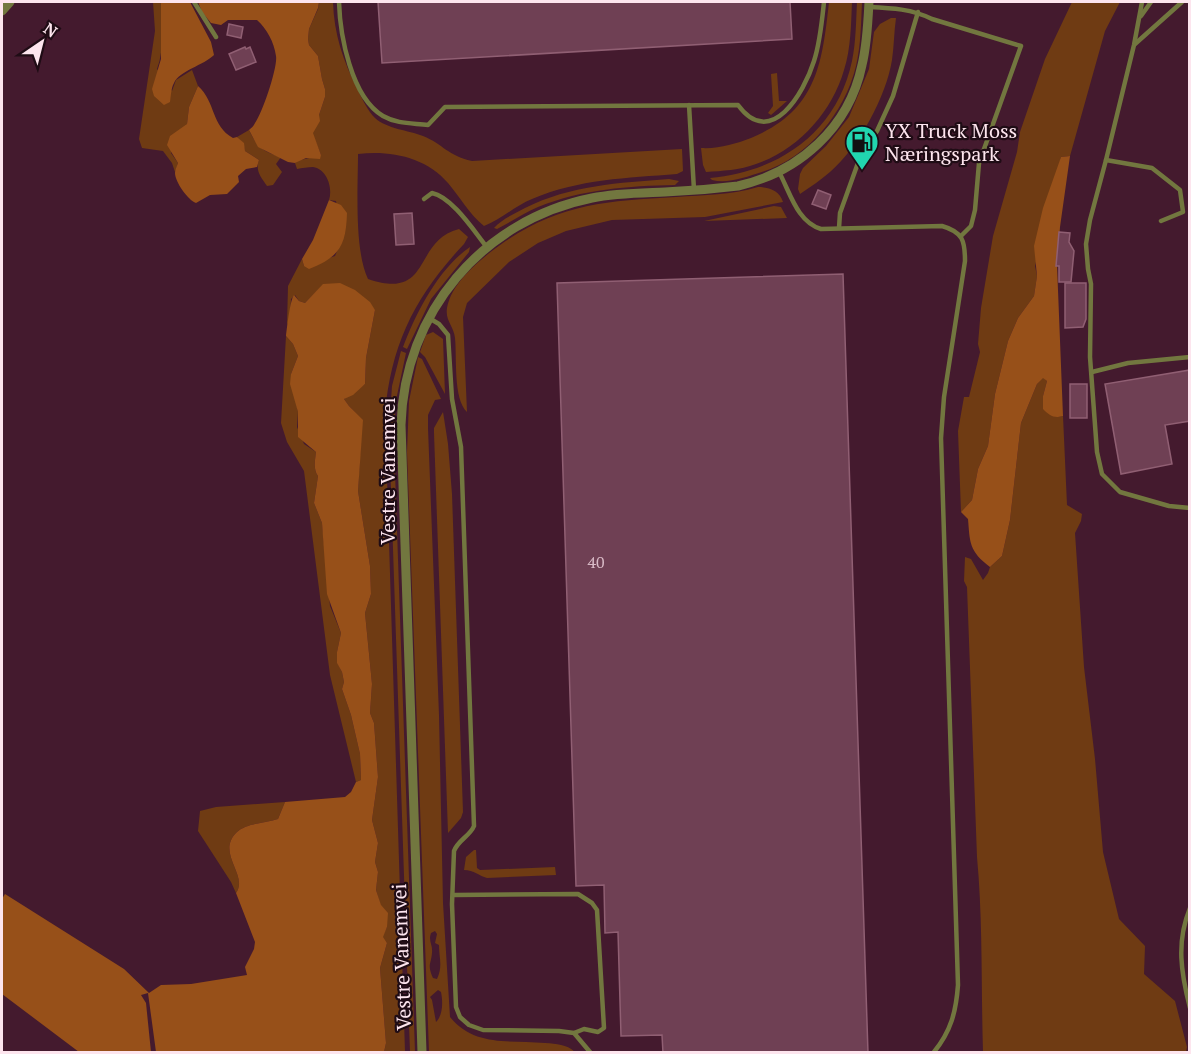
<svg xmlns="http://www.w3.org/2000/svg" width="1191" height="1054" viewBox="0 0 1191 1054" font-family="'PT Serif',serif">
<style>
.green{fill:#6f3b13;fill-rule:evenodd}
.forest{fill:#975019}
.building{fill:#6f4054;stroke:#905f73;stroke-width:1.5}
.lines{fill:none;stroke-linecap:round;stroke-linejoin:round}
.service{stroke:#72773f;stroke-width:4.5}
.minor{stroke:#72773f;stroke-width:9}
.labels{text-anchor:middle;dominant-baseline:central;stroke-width:4.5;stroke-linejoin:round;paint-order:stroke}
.number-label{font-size:16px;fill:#dabcc8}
.poi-label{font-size:20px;fill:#fde5ee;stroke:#1f0c15;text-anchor:start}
.street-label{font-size:20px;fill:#fde5ee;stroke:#1f0c15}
</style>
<rect width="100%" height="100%" fill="#441a2e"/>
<g class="green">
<path d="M 153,2 L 161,2 C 161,24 165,48 157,69 L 172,91 L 176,80 L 192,70 L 198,86 L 189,107 L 187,124 L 171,153 L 178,163 L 175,172 L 172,163 L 163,151 L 142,148 L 139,139 L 155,31 Z"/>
<path d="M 319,2 L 333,2 C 334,34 343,61 358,90 C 362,99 368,111 375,118 C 387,129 408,130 423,136 C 443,144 448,156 472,161 L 682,149 L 683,171 L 677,174 C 627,178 579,179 532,199 C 515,206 500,220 484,226 C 469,214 460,197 448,183 C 426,157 390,150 358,154 C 358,187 354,250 368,279 C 433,301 412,241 459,229 L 468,237 L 464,244 C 416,295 391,343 385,414 L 405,1052 L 384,1052 L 386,1043 L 380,968 L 387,943 L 382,937 L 387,927 L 376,890 L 378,872 L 375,862 L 378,843 L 372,820 L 378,777 L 374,723 L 370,713 L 372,684 L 365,613 L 371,594 L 370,566 L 358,491 L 362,420 L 349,406 L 344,399 L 365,384 L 366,358 L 375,310 L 324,284 L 305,303 L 299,301 L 295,295 L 291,299 L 290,318 L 287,325 L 288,286 L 302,259 L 304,266 L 335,256 L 342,239 L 336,201 L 329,200 C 333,188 327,169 313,167 C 308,167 302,168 297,169 L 295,163 C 304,157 312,159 321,155 L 312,133 L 319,121 L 319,115 L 325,97 L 325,89 L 322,79 L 318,56 L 309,45 L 308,39 L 309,29 L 318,9 Z"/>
<path d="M 829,2 L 852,2 C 851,24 851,48 844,70 C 832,112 798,150 756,164 C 740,170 722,171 706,172 L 703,165 L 701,148 C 719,149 735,144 751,138 C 816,111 822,66 829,2 Z"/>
<path d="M 857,2 L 862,2 C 861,23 861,45 856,66 C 845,112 808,158 762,172 C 746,177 728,184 712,180 L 710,178 C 779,172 837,132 852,61 C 856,42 856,21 857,2 Z"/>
<path d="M 1072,2 L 1120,2 L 1105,31 L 1070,156 L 1061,157 L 1035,266 L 1037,276 L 1034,296 L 1018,318 L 1008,341 L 995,394 L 988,446 L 978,469 L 972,500 L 961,512 L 958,431 L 964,397 L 969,397 L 980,352 L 978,344 L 981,308 L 993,236 L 1017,152 L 1020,132 L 1045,59 Z"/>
<path d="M 891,18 L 896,18 C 894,32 894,46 892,60 C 886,97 859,147 830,172 C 821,180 810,187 800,194 L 798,189 L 800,174 L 803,168 L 826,146 L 849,117 L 869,69 L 874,32 L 880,24 Z"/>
<path d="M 777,73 L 779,101 L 787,101 L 771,115 L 768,113 L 773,106 L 771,74 Z"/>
<path d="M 249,130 C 258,148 262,151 281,157 L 276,164 L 282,172 L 273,185 L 267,186 C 261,177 255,171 259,160 L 245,151 L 243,143 L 237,137 Z"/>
<path d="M 669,179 L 679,181 L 675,185 C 628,186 583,189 538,207 C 524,213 511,222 497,229 L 494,228 C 502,219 514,214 525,208 C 571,185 619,183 669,179 Z"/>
<path d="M 758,187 C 769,187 780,191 783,202 L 705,217 L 612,220 L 566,231 L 538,243 L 509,262 L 467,303 L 463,317 L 467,412 C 453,399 457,357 455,338 C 454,326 445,321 447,308 C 451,286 471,268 488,254 C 550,205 600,201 676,197 C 704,195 731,195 758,187 Z"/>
<path d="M 774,206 L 781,207 L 787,218 L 704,221 Z"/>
<path d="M 470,247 L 469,252 L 431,299 L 407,349 L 403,347 C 416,313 438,269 470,247 Z"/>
<path d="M 433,332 L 443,339 L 445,394 L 425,357 L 420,352 L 426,335 Z"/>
<path d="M 286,336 L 293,344 L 298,356 L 291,374 L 298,412 L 297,427 L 304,444 L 316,452 C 315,460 313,469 318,476 L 314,503 L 322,523 L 330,606 L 341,633 L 337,652 L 337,662 L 342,672 L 344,682 L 342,689 L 351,715 L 360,754 L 361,780 L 356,782 L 330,675 L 304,471 L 287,442 L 281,423 Z"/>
<path d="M 401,351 L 406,353 L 395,405 L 395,472 L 415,1052 L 410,1052 L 409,1024 L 389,430 L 392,386 Z"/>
<path d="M 418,357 L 422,359 L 441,399 L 435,400 L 428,415 L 428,428 L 439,715 L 443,903 L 450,1017 C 474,1047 510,1040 545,1043 C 557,1044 566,1044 575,1052 L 429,1052 L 407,452 L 409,401 ZM 435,931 L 437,934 L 435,943 L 439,945 C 439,958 443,966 437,979 L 433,978 C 427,964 431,965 432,953 C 433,945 428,941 431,933 ZM 438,990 L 441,992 C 443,1002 443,1015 436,1022 L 432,1000 L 430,997 Z"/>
<path d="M 1043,377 L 1047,381 L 1043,396 L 1059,417 L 1063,416 L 1067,505 L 1082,514 L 1081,521 L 1075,533 L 1084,667 L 1095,759 L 1103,852 L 1119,919 L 1145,946 L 1144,974 L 1175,1001 L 1187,1047 L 1186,1052 L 983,1052 C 981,987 983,922 977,857 L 967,587 L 964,581 L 965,557 L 971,559 L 983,580 L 988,573 L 990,567 L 1002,556 L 1010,520 L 1021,423 L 1037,384 Z"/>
<path d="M 443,412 L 448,444 L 452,494 L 463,812 L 461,818 L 448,833 L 434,433 L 434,428 Z"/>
<path d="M 285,802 L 278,819 C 266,823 247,823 237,832 C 215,853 249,875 236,893 L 231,882 L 198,831 L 200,811 L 216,807 Z"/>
<path d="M 474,850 L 476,850 L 477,868 L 480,870 L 555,867 L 556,875 L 487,878 C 479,876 474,870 464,870 L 466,857 Z"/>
</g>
<g class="forest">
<path d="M 161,2 L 190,2 L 211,42 L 214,55 C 204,65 179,71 174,83 C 171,88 171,96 170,102 L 164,105 L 154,96 L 152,89 L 161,59 Z"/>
<path d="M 198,2 L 319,2 L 318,8 L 309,29 L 308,39 L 309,45 L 318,56 L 322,79 L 325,89 L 325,97 L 319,115 L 320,121 L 313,133 L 321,155 L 320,159 L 306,158 L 295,163 L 288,162 L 258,147 L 249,130 C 251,128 254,126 255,123 C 262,114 278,67 276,56 C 274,42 267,29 257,20 L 228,20 L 221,25 L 211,23 L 202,12 Z"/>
<path d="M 198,86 C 216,102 211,126 233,138 L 237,137 L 244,143 L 245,151 L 259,160 L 257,167 L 246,169 L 238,176 L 239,182 L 227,194 L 210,195 L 196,203 C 188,200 175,182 175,173 C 175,169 177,166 178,163 L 167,145 L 170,136 L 187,124 L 189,107 Z"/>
<path d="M 1070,156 L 1060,227 L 1057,265 L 1063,416 C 1054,419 1049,415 1043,409 L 1043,396 L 1047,381 L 1043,378 L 1037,384 L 1021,423 L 1010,520 L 1002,556 L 990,567 C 969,551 970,543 968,519 L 961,512 L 972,500 L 978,469 L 988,446 L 995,394 L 1008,341 L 1018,318 L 1034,296 L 1037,276 L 1034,246 L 1043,208 L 1061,157 Z"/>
<path d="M 329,200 L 341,205 L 347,213 C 346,245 340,257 309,269 L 304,266 L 302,259 L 313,240 Z"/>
<path d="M 340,283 L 355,290 L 370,302 L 375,310 L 366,358 L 365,384 L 353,395 L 344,399 L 349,406 L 363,420 L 358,491 L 370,566 L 371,594 L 365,613 L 372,684 L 370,713 L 374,723 L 378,777 L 372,820 L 378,843 L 375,862 L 378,872 L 376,890 L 381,905 L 388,913 L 387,927 L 383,937 L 387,943 L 380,968 L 386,1043 L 384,1052 L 156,1052 L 148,993 L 141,995 L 146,1003 L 151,1052 L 79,1052 L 2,994 L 2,899 L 5,894 L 124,969 L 149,993 L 161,985 L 191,984 L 247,975 L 245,967 L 254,949 L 255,942 L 236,893 C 249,875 215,853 237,832 C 247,823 266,823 278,819 L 285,802 L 345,797 L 351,792 L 356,782 L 361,780 L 360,754 L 351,715 L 342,689 L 344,682 L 342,672 L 337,663 L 337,652 L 341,633 L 327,594 L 322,523 L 314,503 L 318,476 C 313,469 315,460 316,452 L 298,437 L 298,412 L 290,384 L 291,374 L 298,356 L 293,344 L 286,336 C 287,328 290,300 294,295 L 299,301 L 305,303 L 323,284 Z"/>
</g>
<g class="building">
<path d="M 378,2 L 790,2 L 792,39 L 382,63 Z"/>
<path d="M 229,24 L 243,27 L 241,38 L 227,35 Z"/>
<path d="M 245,47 L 246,49 L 250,47 L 256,62 L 236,70 L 229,54 Z"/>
<path d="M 818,190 L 831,195 L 826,209 L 812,204 Z"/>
<path d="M 412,213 L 414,244 L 396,245 L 394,214 Z"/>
<path d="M 1059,232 L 1070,233 L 1069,242 L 1074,251 L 1071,282 L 1059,282 L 1059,266 L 1056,266 Z"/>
<path d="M 843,274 L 868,1053 L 663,1053 L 662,1035 L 621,1036 L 618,932 L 605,933 L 604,885 L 576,886 L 557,283 Z"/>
<path d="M 1065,283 L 1086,283 L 1086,319 L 1083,327 L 1065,328 Z"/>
<path d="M 1190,370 L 1190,421 L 1165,425 L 1172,464 L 1121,474 L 1105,384 Z"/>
<rect x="1070" y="384" width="17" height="34"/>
</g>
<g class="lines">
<g class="service">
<path d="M 194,2 L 216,37"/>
<path d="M 339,2 C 340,35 351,97 383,116 C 397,124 412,123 428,125 L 445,107 L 738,105 C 771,150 804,93 814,61 C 820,43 822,21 824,2"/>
<path d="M 1142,2 L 1134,45 L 1106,160 L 1152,168 L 1180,190 L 1183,212 L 1161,221"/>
<path d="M 869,7 C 892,8 912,9 932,19 L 1021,46 L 979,163 L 975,210 L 971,226 L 961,236"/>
<path d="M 1141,16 L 1151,2"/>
<path d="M 1135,44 L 1182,2"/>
<path d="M 689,105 L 694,190"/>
<path d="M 1106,160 L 1090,220 L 1086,244 L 1088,269 L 1091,284 L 1090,357 L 1097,452 L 1102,474 L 1120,492 L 1169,506 L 1190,508"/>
<path d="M 779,172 C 790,192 797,222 821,229 L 942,226 C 963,232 965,241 965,261 L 944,397 L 941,438 L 958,985 C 956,1012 951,1031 934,1052"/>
<path d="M 424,199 L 432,193 C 452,197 474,231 486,246"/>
<path d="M 839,228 L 840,213 L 863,149 L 877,131 L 893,96 L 918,12"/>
<path d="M 429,318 L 439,324 L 448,335 L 452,399 L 461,447 L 474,826 C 470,836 458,840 454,851 L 452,904 L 456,1007 L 460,1017 L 469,1025 L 483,1030 L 559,1031 L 574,1033 L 590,1052"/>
<path d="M 1092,372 L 1128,363 L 1190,357"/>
<path d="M 454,895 L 578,894 L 592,903 L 597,910 L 604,1028 L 598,1032 L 584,1029 L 574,1033"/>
<path d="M 1190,908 C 1176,942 1181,973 1190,1008"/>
</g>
<g class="minor">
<path d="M 2,11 L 10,2"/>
<path d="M 422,1052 L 401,425 C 404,313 482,220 592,198 C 616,193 641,193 665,192 C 690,191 714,189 738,186 C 799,172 849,128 862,65 C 867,45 868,22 869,2"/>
</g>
</g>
<defs>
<g id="fuel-pin" transform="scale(1.725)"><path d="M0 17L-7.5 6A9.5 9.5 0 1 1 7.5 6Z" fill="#21d5af" stroke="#1f0c15"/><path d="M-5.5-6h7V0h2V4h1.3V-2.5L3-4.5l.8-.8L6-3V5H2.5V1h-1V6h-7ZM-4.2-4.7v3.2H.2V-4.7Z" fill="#111"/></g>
</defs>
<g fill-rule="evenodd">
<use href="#fuel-pin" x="862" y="142"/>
</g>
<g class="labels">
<g class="number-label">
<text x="596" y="562">40</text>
</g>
<g class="poi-label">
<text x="885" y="130">YX Truck Moss<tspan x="885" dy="23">Næringspark</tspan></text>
</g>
<g class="street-label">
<text transform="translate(387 471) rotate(-90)">Vestre Vanemvei</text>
<text transform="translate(401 957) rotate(-92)">Vestre Vanemvei</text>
</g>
</g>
<rect width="1191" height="1054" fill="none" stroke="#fde5ee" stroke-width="6"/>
<g transform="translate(42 42) rotate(35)" stroke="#1f0c15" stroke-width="4.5" paint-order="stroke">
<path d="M0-4.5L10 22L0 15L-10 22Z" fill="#fde5ee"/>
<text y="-9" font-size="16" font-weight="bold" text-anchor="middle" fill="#fde5ee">N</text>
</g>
</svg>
